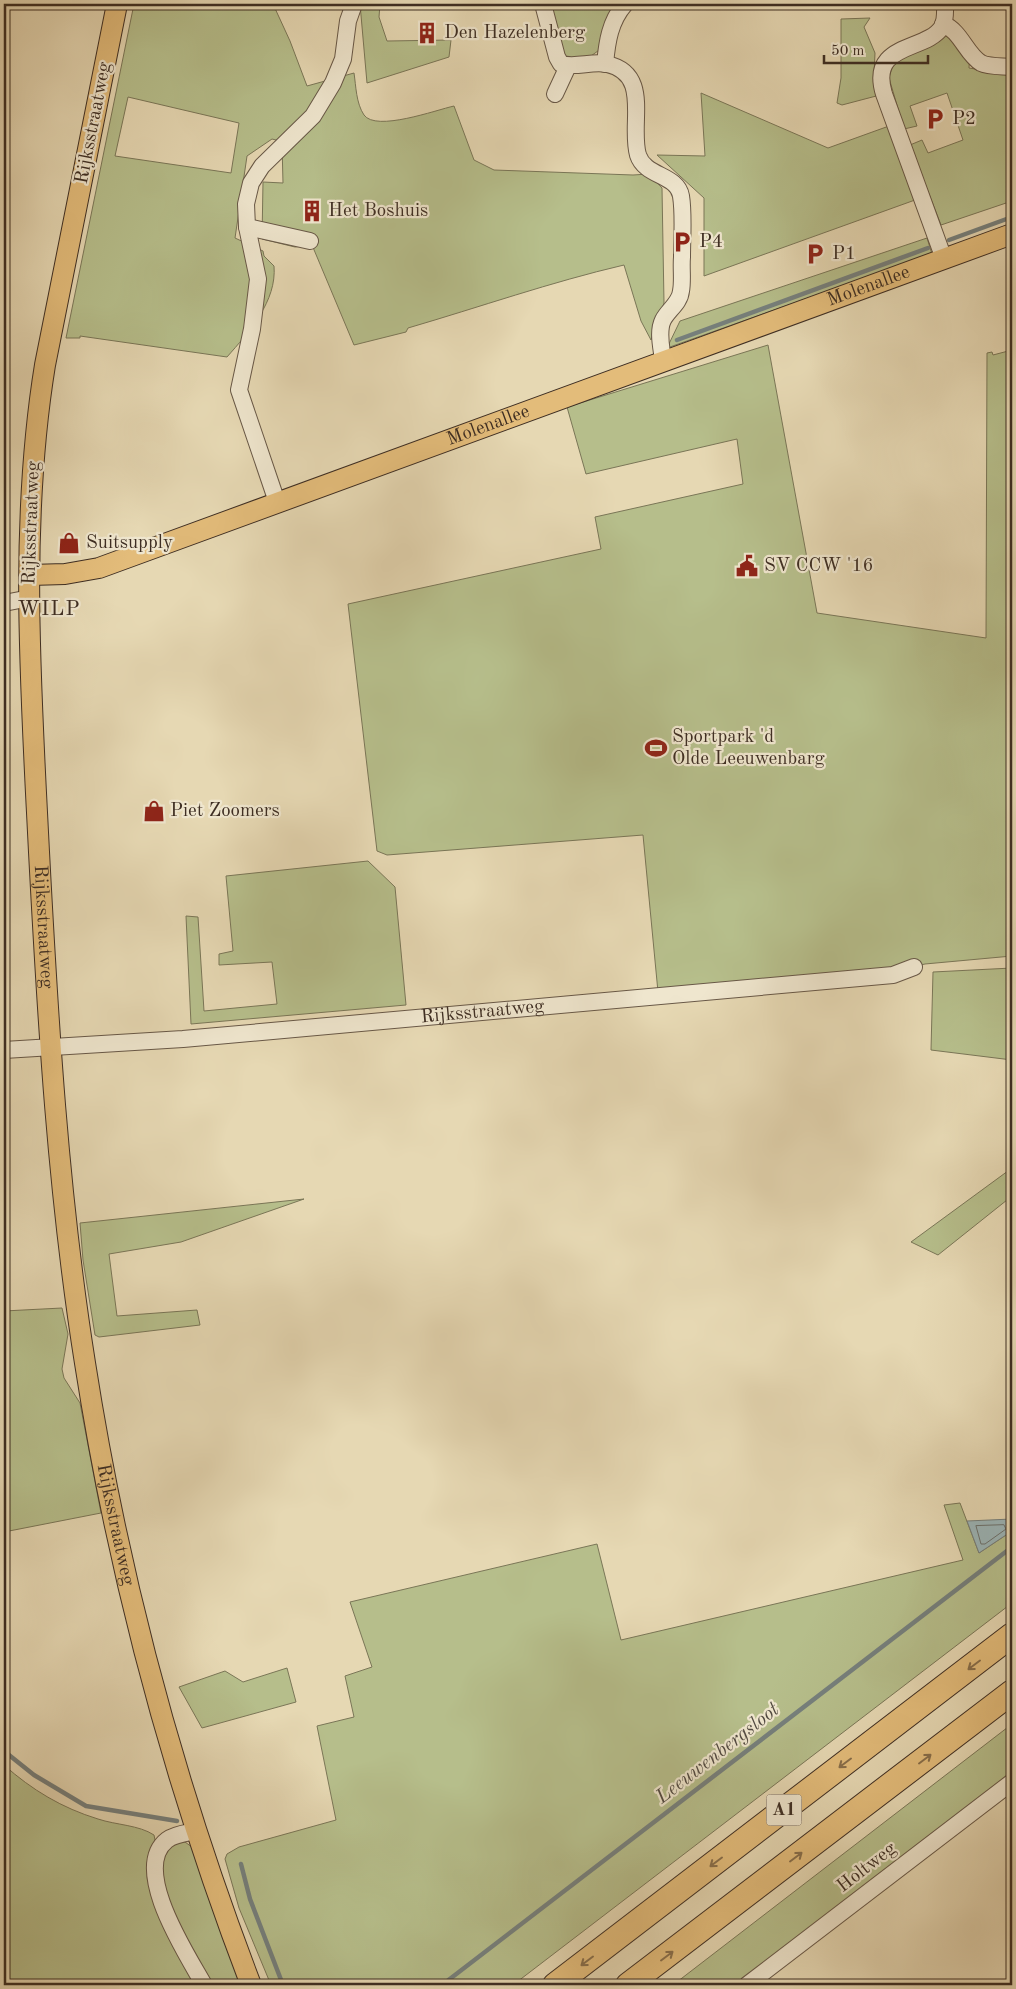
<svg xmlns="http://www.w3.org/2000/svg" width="1016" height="1989" viewBox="0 0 1016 1989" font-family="'Old Standard TT',serif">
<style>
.green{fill:#b6be8b;stroke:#7a7657;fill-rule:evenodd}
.water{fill:#9cb6b9;stroke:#76807d}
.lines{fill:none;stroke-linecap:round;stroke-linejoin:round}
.shore{stroke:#6d726e;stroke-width:1}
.stream{stroke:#76807d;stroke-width:4.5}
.minor-casing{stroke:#685847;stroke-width:18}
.major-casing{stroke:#3e2e23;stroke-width:22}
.highway-casing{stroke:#3e2e23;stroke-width:26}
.minor{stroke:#efe6ce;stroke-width:16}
.major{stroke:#e3bc7a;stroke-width:20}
.highway{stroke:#e3bc7a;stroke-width:24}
.oneway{stroke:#886e4a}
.labels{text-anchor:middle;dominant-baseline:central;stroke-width:4.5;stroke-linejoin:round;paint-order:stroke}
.shield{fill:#efe6ce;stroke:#736556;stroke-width:1}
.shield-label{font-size:18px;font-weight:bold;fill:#3e2e23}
.poi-label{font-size:19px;fill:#3e2e23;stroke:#efe6ce;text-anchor:start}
.street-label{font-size:19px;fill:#3e2e23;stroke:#efe6ce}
.water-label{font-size:20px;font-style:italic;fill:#514941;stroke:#efe6ce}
.quarter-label{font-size:21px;letter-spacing:1px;fill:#3e2e23;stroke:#efe6ce}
</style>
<rect width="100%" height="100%" fill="#e6d8b3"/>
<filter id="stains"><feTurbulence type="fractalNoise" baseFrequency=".004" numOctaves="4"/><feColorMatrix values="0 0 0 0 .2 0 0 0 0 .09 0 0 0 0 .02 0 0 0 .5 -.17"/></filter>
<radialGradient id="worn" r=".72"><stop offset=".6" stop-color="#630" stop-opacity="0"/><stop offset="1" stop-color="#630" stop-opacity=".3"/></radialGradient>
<g class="green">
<path d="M 134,4 L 273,4 L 290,41 L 307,86 L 354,73 C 356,86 356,103 364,115 C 376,132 436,110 454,106 L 474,160 L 494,170 L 633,175 L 649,174 L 662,188 L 664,303 L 651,340 L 641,321 L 624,265 C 551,282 480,307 408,328 L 406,332 L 354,345 L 312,245 L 295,247 L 262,239 L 263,182 L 283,183 L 282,144 L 280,141 L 272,139 L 247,156 L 235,238 L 263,251 L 264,256 L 274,266 C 277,301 249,332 227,357 L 80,336 L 80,338 L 66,338 ZM 128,97 L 239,123 L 231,173 L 115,156 Z"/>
<path d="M 360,4 L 380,4 L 379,17 L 387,41 L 451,40 L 449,57 L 367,83 Z"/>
<path d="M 548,4 L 620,4 L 602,48 L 584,61 L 566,58 C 557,41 557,22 548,4 Z"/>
<path d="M 870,18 L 864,27 L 875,53 L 874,75 L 880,95 L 842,105 L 837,103 L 841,78 L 841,19 Z"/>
<path d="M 949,32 L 970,49 L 969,68 L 1012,75 L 1012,201 L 941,225 L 910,145 L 922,140 L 928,153 L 963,140 L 947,93 L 910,106 L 917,126 L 904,129 L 889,78 L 893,64 Z"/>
<path d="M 701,93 L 828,148 L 889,126 L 915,200 L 704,276 L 704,198 L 657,155 L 705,156 Z"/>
<path d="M 927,238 L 932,254 L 667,348 L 680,321 Z"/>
<path d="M 768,345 L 817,613 L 986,638 L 987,353 L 992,352 L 993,355 L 1012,350 L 1012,956 L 925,964 L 894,971 L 658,992 L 643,835 L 387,855 L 377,851 L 348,604 L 601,549 L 595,517 L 743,484 L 737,439 L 586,474 L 567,407 Z"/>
<path d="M 368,861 L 395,887 L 406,1005 L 191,1024 L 186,916 L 198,917 L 204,1011 L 277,1004 L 272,962 L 219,965 L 219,954 L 233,951 L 226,876 Z"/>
<path d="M 1012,968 L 1012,1060 L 931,1050 L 933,972 Z"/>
<path d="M 1012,1168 L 1012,1196 L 938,1255 L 911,1242 Z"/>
<path d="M 304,1199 L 181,1242 L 109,1254 L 117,1316 L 197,1310 L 200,1325 L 99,1337 L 95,1335 L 83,1260 L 80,1223 Z"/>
<path d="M 62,1308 L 68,1334 L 62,1369 L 64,1378 L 80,1403 L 101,1513 L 4,1532 L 4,1311 Z"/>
<path d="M 960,1503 L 979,1553 L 1012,1531 L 1012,1603 L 513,1985 L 271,1985 L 239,1908 L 225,1859 L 227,1854 L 239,1847 L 336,1820 L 317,1726 L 354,1717 L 345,1676 L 372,1667 L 350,1602 L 597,1544 L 621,1640 L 963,1560 L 944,1505 Z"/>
<path d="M 287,1668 L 296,1702 L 202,1728 L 179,1687 L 225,1671 L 243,1682 Z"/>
<path d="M 1012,1724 L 1012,1778 L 741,1985 L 673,1985 Z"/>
<path d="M 4,1765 C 32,1790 62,1808 98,1819 C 116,1825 139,1825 154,1835 L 156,1845 L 153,1870 L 199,1985 L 4,1985 Z"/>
<path d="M 179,1842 L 185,1842 L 196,1850 L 244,1985 L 208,1985 L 173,1921 L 160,1866 L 171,1844 Z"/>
</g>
<path class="water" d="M 1012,1519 L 1012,1531 L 979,1553 L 967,1521 Z"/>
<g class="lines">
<path class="shore" d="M 1004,1525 L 1006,1529 L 985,1544 L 981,1544 L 976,1526 Z"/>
<g class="stream">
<path d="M 949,240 L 1012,217"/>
<path d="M 677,340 L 928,248"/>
<path d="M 4,1751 L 34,1775 L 86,1806 L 177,1821"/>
<path d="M 241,1864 L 250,1899 L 283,1985"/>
<path d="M 442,1985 L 1012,1547"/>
</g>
<g class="minor-casing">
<g id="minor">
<path d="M 543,4 L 557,57 L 561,64 C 576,68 592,61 607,64 C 652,74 629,124 638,155 C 645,177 677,174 681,196 C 684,215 682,237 682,257 C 681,268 683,281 681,291 C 680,303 668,310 663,320 C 657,332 662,349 663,361"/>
<path d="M 943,24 C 961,31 966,54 981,63 C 989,67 1003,66 1012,67"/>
<path d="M 605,64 C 607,42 610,21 625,4"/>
<path d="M 555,94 L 568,66"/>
<path d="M 247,227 L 310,241"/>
<path d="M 944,259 L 884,94 C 868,42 926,52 942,27 C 946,20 945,11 945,4"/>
<path d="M 277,502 L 239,390 L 252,329 L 258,279 L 247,227 L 246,204 L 251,183 L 262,166 L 313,116 L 333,83 L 343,59 L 348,21 L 354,4"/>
<path d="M 4,603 L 30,598"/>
<path id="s1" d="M 4,1050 L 183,1039 L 893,975 L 914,967"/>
<path d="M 196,1831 C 187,1833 175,1834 167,1840 C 130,1869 188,1956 204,1985"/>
<path d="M 747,1985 L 1012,1782"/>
</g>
</g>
<g class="major-casing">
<g id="major">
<path id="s2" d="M 117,4 L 45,365 C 19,525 31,690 39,852 C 48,1023 58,1193 85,1363 C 118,1575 174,1784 251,1985"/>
<path id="s3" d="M 30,575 L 65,574 L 99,568 L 1012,234"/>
</g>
</g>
<g class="highway-casing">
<g id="highway">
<path d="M 555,1985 L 1012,1635"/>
<path d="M 628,1985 L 1012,1692"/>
</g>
</g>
<use href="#minor" class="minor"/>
<use href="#major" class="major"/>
<use href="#highway" class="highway"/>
</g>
<defs><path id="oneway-shaft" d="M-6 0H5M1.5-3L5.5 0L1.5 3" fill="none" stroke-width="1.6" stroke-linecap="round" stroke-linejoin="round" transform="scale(1.25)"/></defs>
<g class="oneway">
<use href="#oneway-shaft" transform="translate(974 1665) rotate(143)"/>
<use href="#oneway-shaft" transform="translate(925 1759) rotate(-37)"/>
<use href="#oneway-shaft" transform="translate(845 1763) rotate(143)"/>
<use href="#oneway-shaft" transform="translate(796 1857) rotate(-37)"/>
<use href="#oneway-shaft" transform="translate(716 1862) rotate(143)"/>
<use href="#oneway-shaft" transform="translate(667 1956) rotate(-37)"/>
<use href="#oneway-shaft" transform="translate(587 1961) rotate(143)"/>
</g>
<defs>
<g id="building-bare" transform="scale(1.725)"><path d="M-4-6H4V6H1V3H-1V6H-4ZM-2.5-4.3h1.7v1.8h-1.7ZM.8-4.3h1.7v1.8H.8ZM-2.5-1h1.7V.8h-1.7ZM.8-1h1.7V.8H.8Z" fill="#8f2418" stroke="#efe6ce" stroke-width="2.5" paint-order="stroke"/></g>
<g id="parking-bare" transform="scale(1.725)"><path d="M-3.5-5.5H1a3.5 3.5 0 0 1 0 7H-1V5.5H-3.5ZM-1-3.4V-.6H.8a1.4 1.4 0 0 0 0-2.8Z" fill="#8f2418" stroke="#efe6ce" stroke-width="2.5" paint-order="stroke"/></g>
<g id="shop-bare" transform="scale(1.725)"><path d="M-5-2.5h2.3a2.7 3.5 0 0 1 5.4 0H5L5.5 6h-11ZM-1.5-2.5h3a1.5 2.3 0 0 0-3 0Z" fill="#8f2418" stroke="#efe6ce" stroke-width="2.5" paint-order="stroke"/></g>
<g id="civic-bare" transform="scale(1.725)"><path d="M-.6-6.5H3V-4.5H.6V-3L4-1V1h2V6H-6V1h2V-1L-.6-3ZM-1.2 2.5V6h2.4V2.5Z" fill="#8f2418" stroke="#efe6ce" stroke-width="2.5" paint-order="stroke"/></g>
<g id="stadium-bare" transform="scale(1.725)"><path d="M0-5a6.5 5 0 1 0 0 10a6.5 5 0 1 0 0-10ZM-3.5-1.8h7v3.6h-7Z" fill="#8f2418" stroke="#efe6ce" stroke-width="2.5" paint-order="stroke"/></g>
</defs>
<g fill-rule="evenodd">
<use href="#building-bare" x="427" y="33"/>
<use href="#parking-bare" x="935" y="119"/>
<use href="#building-bare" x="312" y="211"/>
<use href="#parking-bare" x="682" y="242"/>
<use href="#parking-bare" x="815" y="254"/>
<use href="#shop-bare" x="69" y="543"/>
<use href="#civic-bare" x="747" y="566"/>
<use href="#stadium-bare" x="656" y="748"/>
<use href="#shop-bare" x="154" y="811"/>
</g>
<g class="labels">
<rect class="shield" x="766.5" y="1794.5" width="35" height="31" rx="4"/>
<g class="shield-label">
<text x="784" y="1810">A1</text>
</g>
<g class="poi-label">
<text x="444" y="33">Den Hazelenberg</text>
<text x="952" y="119">P2</text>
<text x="328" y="211">Het Boshuis</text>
<text x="699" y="242">P4</text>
<text x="832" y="254">P1</text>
<text x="86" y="543">Suitsupply</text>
<text x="764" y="566">SV CCW '16</text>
<text x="672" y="737">Sportpark 'd<tspan x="672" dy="22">Olde Leeuwenbarg</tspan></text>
<text x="170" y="811">Piet Zoomers</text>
</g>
<g class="street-label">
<text transform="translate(94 123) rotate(-79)">Rijksstraatweg</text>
<text stroke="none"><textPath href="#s3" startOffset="889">Molenallee</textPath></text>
<text stroke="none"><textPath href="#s3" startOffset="484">Molenallee</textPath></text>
<text transform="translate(32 523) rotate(-88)">Rijksstraatweg</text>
<text stroke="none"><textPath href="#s2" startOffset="931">Rijksstraatweg</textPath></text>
<text stroke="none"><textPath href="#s1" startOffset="480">Rijksstraatweg</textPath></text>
<text stroke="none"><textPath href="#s2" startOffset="1534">Rijksstraatweg</textPath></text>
<text transform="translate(867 1868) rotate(-38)">Holtweg</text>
</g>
<g class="water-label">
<text transform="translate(718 1754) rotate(-38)">Leeuwenbergsloot</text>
</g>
<g class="quarter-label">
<text x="49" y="609">WILP</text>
</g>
</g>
<rect width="1016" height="1989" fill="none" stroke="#e6d8b3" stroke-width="20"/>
<rect x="5" y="5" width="1006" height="1979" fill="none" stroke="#3e2e23" stroke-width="2.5"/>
<rect x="10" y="10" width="996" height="1969" fill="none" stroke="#3e2e23"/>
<path d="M824 55v8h104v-8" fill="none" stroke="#3e2e23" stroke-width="2.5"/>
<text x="831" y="55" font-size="15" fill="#3e2e23" stroke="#efe6ce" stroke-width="4" paint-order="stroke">50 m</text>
<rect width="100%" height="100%" filter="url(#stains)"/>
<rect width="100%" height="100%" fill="url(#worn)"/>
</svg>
